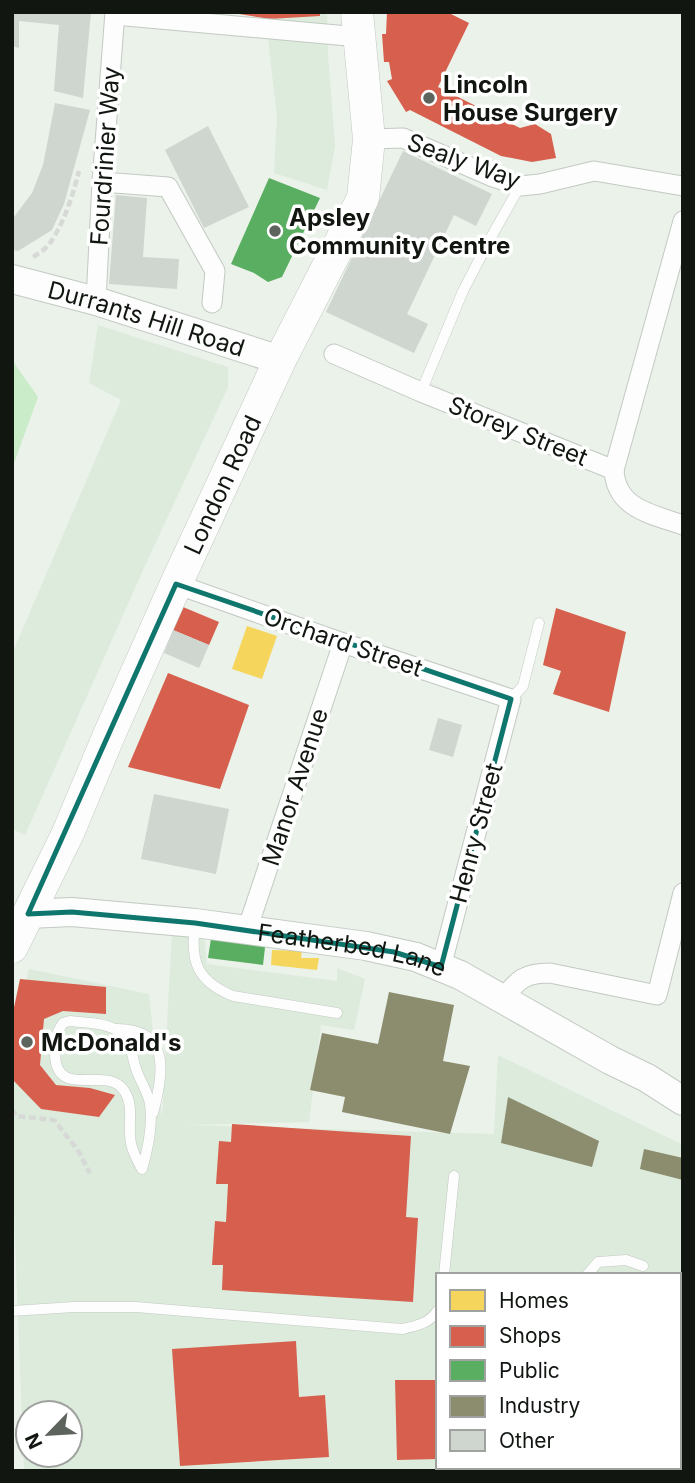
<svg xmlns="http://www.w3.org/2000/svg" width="695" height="1483" viewBox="0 0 695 1483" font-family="Inter,sans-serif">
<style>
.built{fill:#dcebdc;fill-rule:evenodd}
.green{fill:#caecc8}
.homes{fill:#f6d55c}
.shops{fill:#d6604d}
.public{fill:#5aae61}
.industry{fill:#8c8c6e}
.building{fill:#cfd5cf}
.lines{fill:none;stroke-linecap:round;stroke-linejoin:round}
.lane-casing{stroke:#c3c9c3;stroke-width:11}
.street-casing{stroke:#c3c9c3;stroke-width:21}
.secondary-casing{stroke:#c3c9c3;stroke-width:30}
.primary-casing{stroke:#c3c9c3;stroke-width:33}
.path{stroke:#d6d9d6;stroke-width:4.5;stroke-dasharray:7 3.5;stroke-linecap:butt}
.lane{stroke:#fcfdfc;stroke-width:10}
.street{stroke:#fcfdfc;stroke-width:19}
.secondary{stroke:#fcfdfc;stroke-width:28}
.primary{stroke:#fcfdfc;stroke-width:32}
.marked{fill:none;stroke:#0f766e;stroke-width:5;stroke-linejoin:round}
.poi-dot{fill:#5d635d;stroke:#fff;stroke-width:2.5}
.labels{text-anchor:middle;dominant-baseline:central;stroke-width:7;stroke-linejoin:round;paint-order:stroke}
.poi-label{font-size:24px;font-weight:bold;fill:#111611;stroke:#fff;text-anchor:start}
.street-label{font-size:24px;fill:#111611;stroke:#fff}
</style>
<rect width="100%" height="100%" fill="#eaf2ea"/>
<g class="built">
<path d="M 265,12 L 327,12 L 328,54 L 335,146 L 327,190 L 274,173 L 277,117 Z"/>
<path d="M 98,325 L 228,367 L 228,387 L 143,570 L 25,835 L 12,829 L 12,654 L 121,400 L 89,383 Z"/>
<path d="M 172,932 L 204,933 L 207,964 L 337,981 L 337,968 L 365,979 L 354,1030 L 321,1025 L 309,1122 L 187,1125 L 494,1134 L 498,1055 L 683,1145 L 683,1471 L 24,1471 L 12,1160 L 12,1047 L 29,969 L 149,994 L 162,1118 ZM 438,1275 L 679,1275 L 679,1467 L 438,1467 ZM 28,1413 L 70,1413 L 70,1455 L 28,1455 Z"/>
</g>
<path class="green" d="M 12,360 L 38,397 L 12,469 Z"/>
<g class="homes">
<path d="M 247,626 L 277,636 L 262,679 L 232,669 Z"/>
<path d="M 272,950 L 302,951 L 301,958 L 319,958 L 317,970 L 271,965 Z"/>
</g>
<g class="shops">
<path d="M 239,12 L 320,12 L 320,16 L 269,19 L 239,14 Z"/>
<path d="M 387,12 L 447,12 L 469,23 L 438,87 L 520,128 L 535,124 L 551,134 L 556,158 L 532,162 L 501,156 L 410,110 L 406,112 L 387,81 L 392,79 L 389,62 L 384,62 L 382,34 L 386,34 Z"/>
<path d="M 183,607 L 219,622 L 209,645 L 173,630 Z"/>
<path d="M 556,608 L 626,632 L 609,712 L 553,694 L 561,671 L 543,665 Z"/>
<path d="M 168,673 L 249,705 L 220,789 L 128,767 Z"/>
<path d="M 20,979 L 106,987 L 106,1014 L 63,1011 L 44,1019 L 40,1065 L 56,1085 L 90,1088 L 115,1095 L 99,1117 L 41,1109 L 12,1079 L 12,1017 Z"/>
<path d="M 232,1124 L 411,1136 L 406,1217 L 418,1218 L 413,1302 L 222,1290 L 223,1265 L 212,1265 L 215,1221 L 226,1222 L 228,1184 L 216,1184 L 219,1141 L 231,1142 Z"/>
<path d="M 296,1341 L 299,1397 L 325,1395 L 329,1457 L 180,1466 L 172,1349 Z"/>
<path d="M 395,1380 L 438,1380 L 438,1459 L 397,1460 Z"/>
</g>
<g class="public">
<path d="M 269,178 L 320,198 L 282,277 L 268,282 L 254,273 L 231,264 Z"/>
<path d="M 212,932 L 266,939 L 263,965 L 208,958 Z"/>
</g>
<g class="industry">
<path d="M 389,992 L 454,1005 L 443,1061 L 470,1066 L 450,1134 L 342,1112 L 345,1097 L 310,1090 L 322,1033 L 378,1044 Z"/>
<path d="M 508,1097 L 599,1141 L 592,1167 L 501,1143 Z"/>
<path d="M 644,1149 L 683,1158 L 683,1180 L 640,1169 Z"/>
</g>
<g class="building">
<path d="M 12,12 L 91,12 L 83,98 L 54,91 L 59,25 L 19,21 L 19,48 L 12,46 Z"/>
<path d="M 55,103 L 90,110 L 64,204 L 52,230 L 18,251 L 12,250 L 12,216 L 14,217 L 32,193 L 43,165 Z"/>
<path d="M 208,126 L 249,207 L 204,228 L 165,150 Z"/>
<path d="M 403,151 L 492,194 L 476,226 L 454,215 L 407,314 L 428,324 L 414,353 L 326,312 Z"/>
<path d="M 116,195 L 147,198 L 143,257 L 179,259 L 177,289 L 109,284 Z"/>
<path d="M 173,630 L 209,645 L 199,668 L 164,653 Z"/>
<path d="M 438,718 L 462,725 L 453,757 L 429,750 Z"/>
<path d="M 154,794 L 229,809 L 216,874 L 141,859 Z"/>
</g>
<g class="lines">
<g class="lane-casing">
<g id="lane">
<path d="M 421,392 L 463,291 L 490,239 L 520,186"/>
<path d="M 511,699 L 523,686 L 539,623"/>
<path d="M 195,925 C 190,962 197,981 233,996 L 337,1013"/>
<path d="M 70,1021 C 88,1023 107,1022 122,1034 C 132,1043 132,1057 136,1069 C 140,1081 148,1092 150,1104 C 153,1125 148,1149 142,1169 C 136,1158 130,1147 130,1134 C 129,1119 133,1105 125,1092 C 109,1063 56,1102 55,1054 C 55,1040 55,1035 63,1023 Z"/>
<path d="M 115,1029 C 171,1028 164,1073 153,1113"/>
<path d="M 444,1275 L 454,1176"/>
<path d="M 587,1275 L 598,1262 L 626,1260 L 643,1266"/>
<path d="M 12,1311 L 74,1307 L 136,1307 L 402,1329 C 417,1326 430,1323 438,1310"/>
<path d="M 679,1396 L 683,1376"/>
<path d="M 567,1467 L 608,1471"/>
<path d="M 666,1471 L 667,1467"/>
</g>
</g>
<g class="street-casing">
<g id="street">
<path d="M 115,15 L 359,37"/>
<path d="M 369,139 L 403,138 L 493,177 L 520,186 L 540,184 L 594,171 L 683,186"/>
<path d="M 102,182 L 168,187 L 215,271 L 212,303"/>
<path d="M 96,301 L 102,182 L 115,12"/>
<path d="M 334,354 L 421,392 L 614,470 C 616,509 652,514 683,525"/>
<path d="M 614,470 L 683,221"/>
<path d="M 176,584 L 343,643 L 511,699 L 441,967"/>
<path d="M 247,930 L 343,643"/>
<path d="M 503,999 C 518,979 525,973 550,973 L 657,995 L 683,893"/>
<path d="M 522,1471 L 523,1467"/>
</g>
</g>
<g class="secondary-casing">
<g id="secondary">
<path id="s1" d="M 12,279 L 96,301 L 280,360"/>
<path id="s2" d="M 28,914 L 72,912 L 195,923 L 366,946 L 416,957 L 460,975 L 610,1060 L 647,1078 L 683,1101"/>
</g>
</g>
<g class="primary-casing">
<g id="primary">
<path id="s3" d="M 12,947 L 68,833 L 109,735 L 176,584 L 280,360 L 363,198 L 369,139 L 357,12"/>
</g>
</g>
<g class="path">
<path d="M 33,257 C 39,253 46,249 50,243 C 64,223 73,195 79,171"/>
<path d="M 12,1109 L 16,1116 L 54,1120 L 77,1149 L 90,1173"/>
</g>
<use href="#lane" class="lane"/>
<use href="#street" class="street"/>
<use href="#secondary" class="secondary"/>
<use href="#primary" class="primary"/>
</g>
<path class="marked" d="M 176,584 L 511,699 L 441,967 L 394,952 L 195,923 L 72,912 L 28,914 Z"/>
<g class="poi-dot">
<circle cx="429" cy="98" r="7"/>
<circle cx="275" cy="231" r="7"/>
<circle cx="27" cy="1042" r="7"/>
</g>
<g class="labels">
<g class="poi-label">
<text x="443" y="84">Lincoln<tspan x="443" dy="28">House Surgery</tspan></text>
<text x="289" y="217">Apsley<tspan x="289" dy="28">Community Centre</tspan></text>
<text x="41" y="1042">McDonald's</text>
</g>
<g class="street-label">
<text transform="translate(105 156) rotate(-86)">Fourdrinier Way</text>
<text transform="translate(464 161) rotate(20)">Sealy Way</text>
<text stroke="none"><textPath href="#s1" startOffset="140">Durrants Hill Road</textPath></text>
<text transform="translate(518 431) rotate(22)">Storey Street</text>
<text stroke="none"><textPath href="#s3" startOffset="508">London Road</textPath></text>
<text transform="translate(343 642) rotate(19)">Orchard Street</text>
<text transform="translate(295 787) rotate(-72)">Manor Avenue</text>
<text transform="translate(476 833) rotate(-75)">Henry Street</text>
<text stroke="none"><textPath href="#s2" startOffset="327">Featherbed Lane</textPath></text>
</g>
</g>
<rect width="695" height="1483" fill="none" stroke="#111611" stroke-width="28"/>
<rect x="436" y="1273" width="245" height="196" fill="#ffffff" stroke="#a0a2a0" stroke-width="2"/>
<rect x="450" y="1290" width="35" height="21" fill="#f6d55c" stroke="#a0a2a0" stroke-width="2"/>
<text x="499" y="1308" font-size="21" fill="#111611">Homes</text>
<rect x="450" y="1326" width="35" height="21" fill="#d6604d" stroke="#a0a2a0" stroke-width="2"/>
<text x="499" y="1343" font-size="21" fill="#111611">Shops</text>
<rect x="450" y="1360" width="35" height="21" fill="#5aae61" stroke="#a0a2a0" stroke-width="2"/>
<text x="499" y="1378" font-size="21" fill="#111611">Public</text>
<rect x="450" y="1396" width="35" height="21" fill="#8c8c6e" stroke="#a0a2a0" stroke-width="2"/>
<text x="499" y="1413" font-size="21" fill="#111611">Industry</text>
<rect x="450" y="1430" width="35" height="21" fill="#cfd5cf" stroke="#a0a2a0" stroke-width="2"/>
<text x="499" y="1448" font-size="21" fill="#111611">Other</text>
<g transform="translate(49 1434) rotate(245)"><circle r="33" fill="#ffffff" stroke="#a0a2a0" stroke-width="2"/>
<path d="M0-5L12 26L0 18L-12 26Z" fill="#5d635d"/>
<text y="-10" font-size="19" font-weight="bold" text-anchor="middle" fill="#111611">N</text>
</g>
</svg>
